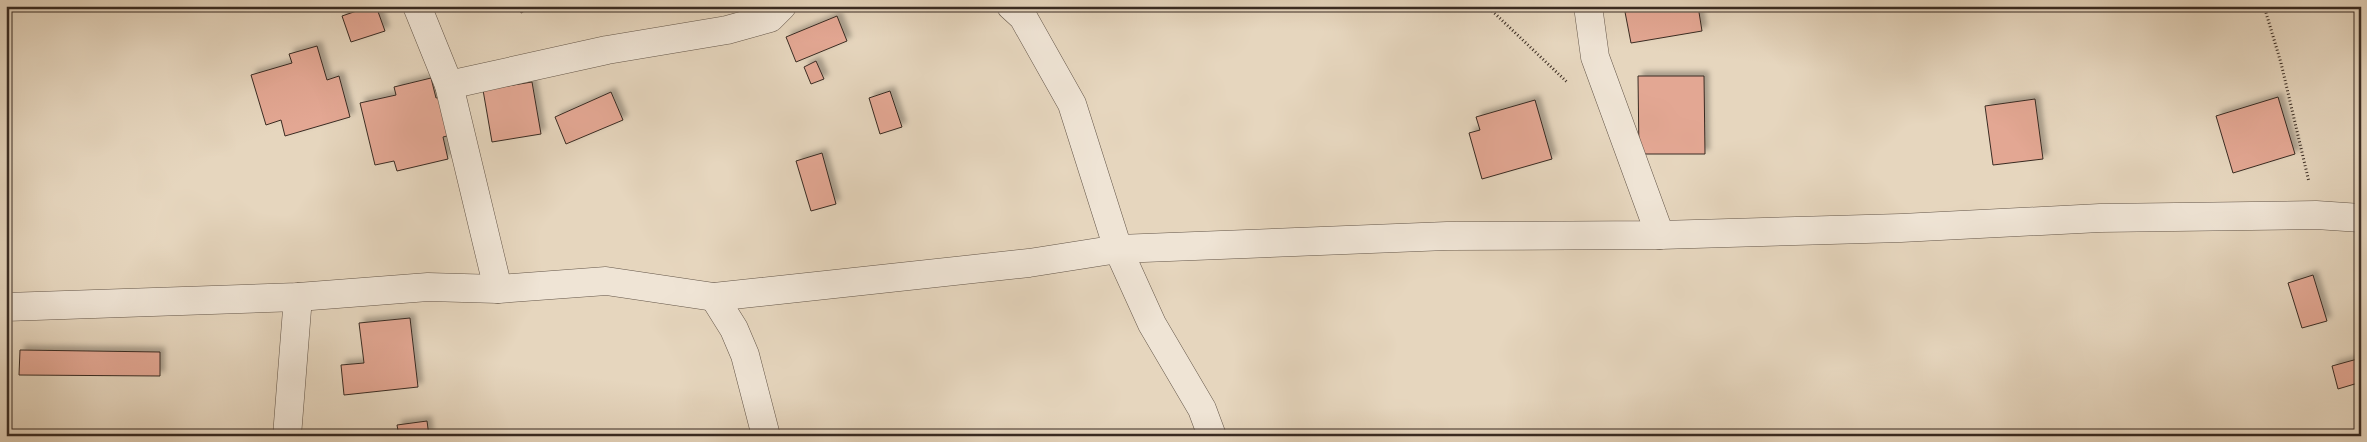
<svg xmlns="http://www.w3.org/2000/svg" width="2367" height="442" viewBox="0 0 2367 442" font-family="'IM FELL French Canon',serif">
<style>
.building{fill:#e3a793;stroke:#392b22;filter:url(#shadow)}
.lines{fill:none;stroke-linecap:round;stroke-linejoin:round}
.minor-casing{stroke:#645649;stroke-width:29}
.path{stroke:#392b22;stroke-width:3;stroke-dasharray:1 2.5;stroke-linecap:butt}
.minor{stroke:#efe4d5;stroke-width:28}
</style>
<defs>
<filter id="shadow"><feDropShadow dx="4.5" dy="-4.5" stdDeviation="2.5" flood-color="#0004"/></filter>
</defs>
<rect width="100%" height="100%" fill="#e6d6be"/>
<filter id="stains"><feTurbulence type="fractalNoise" baseFrequency=".004" numOctaves="4"/><feColorMatrix values="0 0 0 0 .2 0 0 0 0 .09 0 0 0 0 .02 0 0 0 .5 -.17"/></filter>
<radialGradient id="worn" r=".72"><stop offset=".6" stop-color="#630" stop-opacity="0"/><stop offset="1" stop-color="#630" stop-opacity=".3"/></radialGradient>
<g class="building">
<path d="M 371,6 L 376,6 L 385,31 L 351,42 L 342,16 Z"/>
<path d="M 519,6 L 534,6 L 521,13 Z"/>
<path d="M 1635,6 L 1698,6 L 1702,31 L 1631,43 L 1625,12 L 1635,10 Z"/>
<path d="M 837,16 L 847,41 L 796,62 L 786,37 Z"/>
<path d="M 317,46 L 327,80 L 339,76 L 350,117 L 285,136 L 281,120 L 266,125 L 251,75 L 292,63 L 289,54 Z"/>
<path d="M 816,61 L 824,79 L 811,84 L 804,67 Z"/>
<path d="M 1638,76 L 1704,76 L 1705,154 L 1639,154 Z"/>
<path d="M 431,78 L 436,98 L 446,96 L 455,134 L 443,137 L 448,159 L 397,171 L 394,161 L 375,165 L 360,103 L 396,95 L 394,87 Z"/>
<path d="M 532,82 L 541,134 L 492,142 L 483,90 Z"/>
<path d="M 890,91 L 902,127 L 880,134 L 869,98 Z"/>
<path d="M 611,92 L 623,120 L 566,144 L 555,117 Z"/>
<path d="M 2278,97 L 2295,154 L 2233,173 L 2216,116 Z"/>
<path d="M 2035,99 L 2043,159 L 1993,165 L 1985,106 Z"/>
<path d="M 1535,100 L 1552,159 L 1482,179 L 1469,133 L 1480,130 L 1476,117 Z"/>
<path d="M 822,153 L 836,204 L 811,211 L 796,161 Z"/>
<path d="M 2313,275 L 2327,321 L 2302,328 L 2288,283 Z"/>
<path d="M 410,318 L 418,387 L 344,395 L 341,365 L 364,363 L 359,323 Z"/>
<path d="M 20,350 L 160,352 L 160,376 L 19,375 Z"/>
<path d="M 2361,358 L 2361,393 L 2358,383 L 2338,389 L 2332,366 Z"/>
<path d="M 427,421 L 429,436 L 399,436 L 397,425 Z"/>
</g>
<g class="lines">
<g class="minor-casing">
<g id="minor">
<path d="M 417,6 L 449,85 L 498,289"/>
<path d="M 1011,6 L 1023,17 L 1072,104 L 1118,249 L 1152,324 L 1202,409 L 1212,436"/>
<path d="M 1588,6 L 1595,57 L 1660,235"/>
<path d="M 449,85 L 607,50 L 727,30 L 770,18 L 782,6"/>
<path d="M 714,297 L 734,329 L 745,355 L 766,436"/>
<path d="M 6,307 L 298,297 L 428,287 L 498,289 L 606,281 L 714,297 L 1029,263 L 1118,249 L 1447,236 L 1660,235 L 1901,228 L 2100,218 L 2316,215 L 2361,218"/>
<path d="M 287,436 L 298,297"/>
</g>
</g>
<g class="path">
<path d="M 1487,6 L 1568,83"/>
<path d="M 2264,6 L 2281,63 L 2309,182"/>
</g>
<use href="#minor" class="minor"/>
</g>
<rect width="2367" height="442" fill="none" stroke="#e6d6be" stroke-width="25"/>
<rect x="8" y="8" width="2352" height="427" fill="none" stroke="#392b22" stroke-width="2.5"/>
<rect x="12" y="12" width="2342" height="417" fill="none" stroke="#392b22"/>
<rect width="100%" height="100%" filter="url(#stains)"/>
<rect width="100%" height="100%" fill="url(#worn)"/>
</svg>
